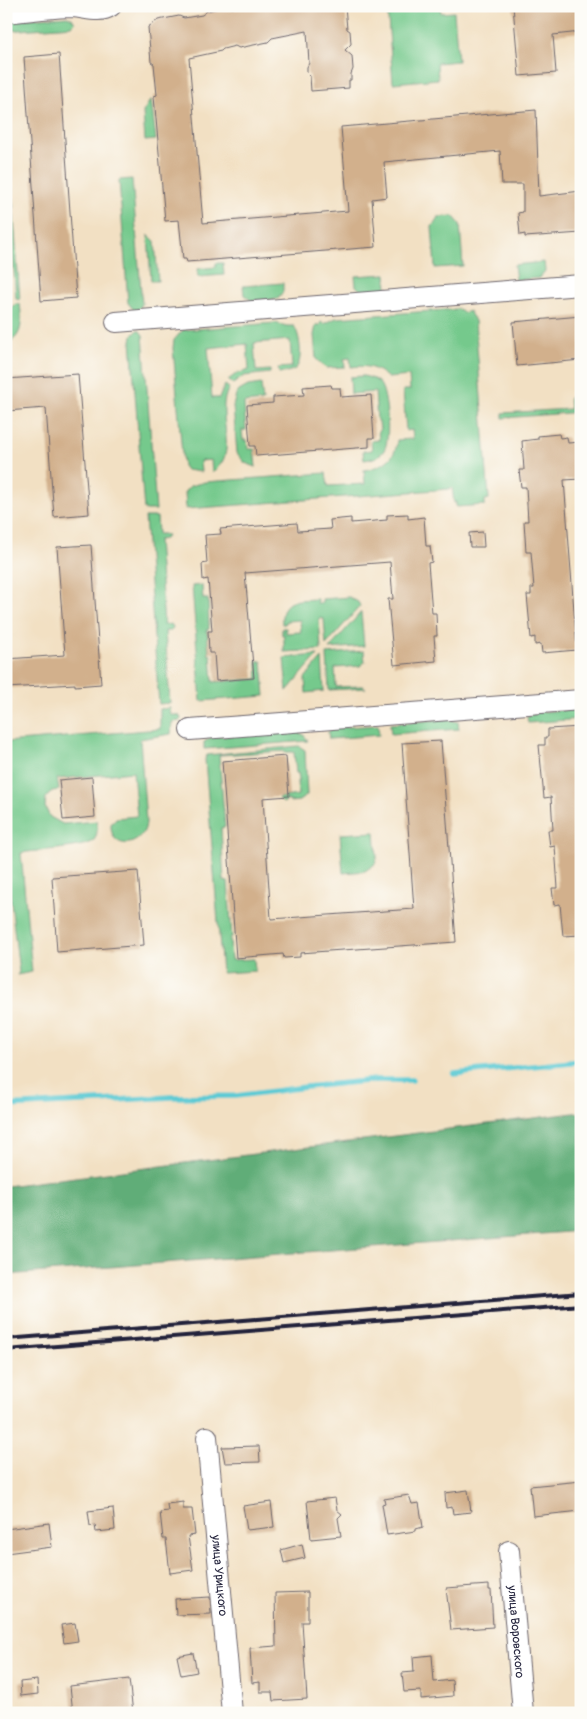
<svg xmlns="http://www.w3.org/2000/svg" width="587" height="1719" viewBox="0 0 587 1719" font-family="Pangolin,sans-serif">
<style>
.green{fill:#75c98c;stroke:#4c7664}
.forest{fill:#60ad78;stroke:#41685a}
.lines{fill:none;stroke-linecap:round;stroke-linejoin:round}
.stream{stroke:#5dcad4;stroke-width:5.5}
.building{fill:#d2b08c}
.street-casing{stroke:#6b646b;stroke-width:22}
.street{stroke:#fff;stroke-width:20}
.rail{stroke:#22223b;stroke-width:4}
.labels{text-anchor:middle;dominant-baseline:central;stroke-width:4;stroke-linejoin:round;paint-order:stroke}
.street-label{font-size:12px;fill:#22223b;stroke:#fdfcf7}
</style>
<rect width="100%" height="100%" fill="#fdfcf7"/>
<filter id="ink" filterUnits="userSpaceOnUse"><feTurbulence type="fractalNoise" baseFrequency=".02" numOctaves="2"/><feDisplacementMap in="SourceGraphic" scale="10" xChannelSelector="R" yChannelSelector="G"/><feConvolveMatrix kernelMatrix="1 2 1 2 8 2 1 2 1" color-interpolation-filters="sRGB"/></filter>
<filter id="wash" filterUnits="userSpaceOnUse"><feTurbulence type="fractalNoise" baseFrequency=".0096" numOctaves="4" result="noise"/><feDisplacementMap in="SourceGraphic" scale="20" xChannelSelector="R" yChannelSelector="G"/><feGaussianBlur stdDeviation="1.12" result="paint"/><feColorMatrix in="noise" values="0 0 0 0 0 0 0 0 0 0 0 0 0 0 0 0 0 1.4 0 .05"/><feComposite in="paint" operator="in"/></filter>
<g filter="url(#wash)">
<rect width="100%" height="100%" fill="#f2e0c3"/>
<g class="green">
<path d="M 387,6 L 440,6 L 441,13 L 454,12 L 458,61 L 437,63 L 438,79 L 393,83 Z"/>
<path d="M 67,16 L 72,18 L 75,23 L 72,26 L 6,31 L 6,23 L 12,20 Z"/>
<path d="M 151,99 L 156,140 L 145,141 L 143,112 Z"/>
<path d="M 6,111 L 20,300 L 16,299 L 6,162 Z"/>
<path d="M 132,179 L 142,304 L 139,309 L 134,310 L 128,303 L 119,180 Z"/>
<path d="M 453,216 L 460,224 L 463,266 L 435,268 L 432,227 L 438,217 Z"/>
<path d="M 148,235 L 155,241 L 158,281 L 151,281 Z"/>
<path d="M 544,262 L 545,271 L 539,278 L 516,280 L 514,265 Z"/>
<path d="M 216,263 L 223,263 L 224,275 L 198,277 L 197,269 L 216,267 Z"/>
<path d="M 386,274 L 387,290 L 363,293 L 356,286 L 355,276 Z"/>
<path d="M 283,283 L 283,292 L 277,299 L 252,301 L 244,295 L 243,286 Z"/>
<path d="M 16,304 L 20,304 C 22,320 24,337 6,344 L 6,310 Z"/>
<path d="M 458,309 L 464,313 L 469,311 L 475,321 L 489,499 L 485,500 L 485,505 L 456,507 L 456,502 L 454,503 L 452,487 L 449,489 L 186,509 L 185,491 L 190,486 L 205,482 L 326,473 L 328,486 L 365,484 L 364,470 C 381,467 397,459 397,440 L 413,439 L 412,430 L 406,431 L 403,390 L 410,390 L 409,376 L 388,378 C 376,367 366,365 351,367 L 350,358 L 344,359 L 345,367 L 326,368 L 316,359 L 314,335 L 316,325 L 317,324 L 319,326 L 321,322 L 324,324 L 336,318 Z"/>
<path d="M 275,323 L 287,326 L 294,326 C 300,334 304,362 295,369 C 290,372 284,372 279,373 L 278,368 L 292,367 L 290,340 L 254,343 L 256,371 L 270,370 L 270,373 L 244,376 L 233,384 L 228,380 L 236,374 L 249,370 L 247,344 L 208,348 L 212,398 L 219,398 L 225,385 L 229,388 C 213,414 242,454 212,472 L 211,460 L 200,461 L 201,472 L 186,470 L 183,466 L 173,348 L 174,340 L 183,330 Z"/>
<path d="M 138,330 L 139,330 L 143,335 L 156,510 L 144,510 L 131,341 L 132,336 Z"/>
<path d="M 363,376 C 369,377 376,379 380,384 C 387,393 391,440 384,450 C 380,457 372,459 364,460 L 363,451 L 372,450 L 371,441 L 379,440 L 378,431 L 380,431 L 379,421 L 377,421 L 375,392 L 351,394 L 350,377 Z"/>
<path d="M 261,384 L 263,401 L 244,403 L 246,430 L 242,430 L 243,440 L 247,440 L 248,449 L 254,449 L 256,467 L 245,463 L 237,453 L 233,406 L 236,395 L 239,391 L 248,386 Z"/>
<path d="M 574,395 L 577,397 L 578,408 L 581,408 L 581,412 L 503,418 L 503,413 L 570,409 L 569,398 Z"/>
<path d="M 145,517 L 157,517 L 158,534 L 164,534 L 167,536 L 165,539 L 158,540 L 164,625 L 171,624 L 173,627 L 171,631 L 165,631 L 170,703 L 159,704 Z"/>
<path d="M 202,585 L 203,599 L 208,599 L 209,629 L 207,630 L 209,655 L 211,655 L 213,682 L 258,679 L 257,661 L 262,661 L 265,696 L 201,701 L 192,586 Z"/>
<path d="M 349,597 L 358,602 L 360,606 L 326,645 L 324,619 L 319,618 L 321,650 L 284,652 L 284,635 L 282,635 L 282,628 L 286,628 L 286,633 L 301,632 L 300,620 L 286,621 L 285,624 L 282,624 C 280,598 297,600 317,599 L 317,603 L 322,603 L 322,599 Z"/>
<path d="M 361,612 L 364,646 L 329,649 Z"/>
<path d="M 364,651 L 365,662 L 360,666 L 335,668 L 336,687 L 362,686 L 366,688 L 329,690 L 327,654 Z"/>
<path d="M 318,655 L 287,691 L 284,658 Z"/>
<path d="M 322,658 L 324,691 L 306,693 L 305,678 Z"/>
<path d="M 170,708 L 171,715 L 179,715 L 181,719 L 180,721 L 172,722 L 171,734 L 140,739 L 146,822 C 145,847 110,853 111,824 L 116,818 L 137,816 L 133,772 L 57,779 L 59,790 L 52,791 L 46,798 L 45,807 L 50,817 L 63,824 L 97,821 C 97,827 98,835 94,840 C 86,849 35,850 21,853 L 32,972 L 17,975 L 19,972 L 6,859 L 6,742 L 160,729 L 160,709 Z"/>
<path d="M 581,709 L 581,719 L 528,723 L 527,717 L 537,712 Z"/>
<path d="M 447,719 L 458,722 L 459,729 L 391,734 L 390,724 Z"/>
<path d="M 378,725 L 379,735 L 329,739 L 328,732 L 333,728 Z"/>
<path d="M 295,731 L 304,735 L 308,741 L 204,749 L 204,742 L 212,737 Z"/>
<path d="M 299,746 L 305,750 L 307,795 L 299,801 L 289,802 L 289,800 L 286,801 L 285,802 L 283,803 L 278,798 L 298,795 L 297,781 L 299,781 L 298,773 L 296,773 L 294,752 L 286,752 L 285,751 L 219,755 L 225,827 L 221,828 L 224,881 L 228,882 L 232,937 L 230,938 L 231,960 L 254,959 L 255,971 L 222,973 L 205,759 L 207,755 Z"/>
<path d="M 375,832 L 377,857 L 375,864 L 365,871 L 343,873 L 340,834 Z"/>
</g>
<path class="forest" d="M 581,1112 L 581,1231 L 6,1275 L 6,1186 Z"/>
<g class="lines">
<g class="stream">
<path d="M 454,1074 L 581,1061"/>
<path d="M 6,1106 L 172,1097 L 236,1096 L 306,1087 L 376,1080 L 412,1080"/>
</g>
</g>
<g id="blocks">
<g class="building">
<path d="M 227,6 L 232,8 L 241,6 L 345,6 L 347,29 L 350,31 L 351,44 L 345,50 L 352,56 L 353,69 L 351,74 L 351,80 L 349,80 L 349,88 L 311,91 L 310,76 L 307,73 L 307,67 L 309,63 L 307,31 L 272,38 L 268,42 L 239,48 L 235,46 L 223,49 L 221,51 L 189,58 L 203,223 L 348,211 L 341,127 L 536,110 L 539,196 L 581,191 L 581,233 L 525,237 L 525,234 L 520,235 L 518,213 L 523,212 L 523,184 L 502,184 L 500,151 L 384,162 L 387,197 L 372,199 L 376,247 L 187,262 L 186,259 L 183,259 L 179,220 L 165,221 L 154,96 L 157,95 L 154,64 L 151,62 L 148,27 L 158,20 L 179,16 L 184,18 L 202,15 L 207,11 Z"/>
<path d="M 513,6 L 581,6 L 581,32 L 553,35 L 556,73 L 519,76 Z"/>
<path d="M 59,54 L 76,298 L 41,301 L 24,57 Z"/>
<path d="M 581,316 L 581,360 L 517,366 L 513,322 Z"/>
<path d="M 78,374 L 89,514 L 54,517 L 46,408 L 6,411 L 6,379 Z"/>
<path d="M 331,385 L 332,388 L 340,388 L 341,397 L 371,395 L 374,438 L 369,438 L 369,447 L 256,456 L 255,446 L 250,446 L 247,405 L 273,403 L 273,397 L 304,395 L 303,387 Z"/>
<path d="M 559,434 L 560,438 L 567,437 L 568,443 L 581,442 L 581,479 L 564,480 L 577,650 L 542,653 L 541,644 L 535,645 L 535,637 L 531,638 L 527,595 L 531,595 L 531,588 L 534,588 L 531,552 L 526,552 L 524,521 L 528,521 L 526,487 L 521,487 L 519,470 L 524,470 L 522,441 L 538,439 L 538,436 Z"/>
<path d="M 408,514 L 408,519 L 424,517 L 426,546 L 430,546 L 432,562 L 428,563 L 432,613 L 436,613 L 437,636 L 434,636 L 436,661 L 394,665 L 388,599 L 393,599 L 390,562 L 245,573 L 254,678 L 216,681 L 214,653 L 209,653 L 208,631 L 212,631 L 208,579 L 203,580 L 202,564 L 207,563 L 205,535 L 221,534 L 220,529 L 297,523 L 298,531 L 331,529 L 330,520 L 351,518 L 351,523 L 387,520 L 387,515 Z"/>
<path d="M 483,532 L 484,547 L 470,547 L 469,533 Z"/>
<path d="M 91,545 L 101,684 L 75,686 L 75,684 L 6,688 L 6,659 L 65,655 L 57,547 Z"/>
<path d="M 581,727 L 581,935 L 563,936 L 560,904 L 554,905 L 552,888 L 558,888 L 555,846 L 550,847 L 548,830 L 553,830 L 551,797 L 544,798 L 539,745 L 545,745 L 545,737 L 548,737 L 548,729 Z"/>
<path d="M 441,741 L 456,942 L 300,953 L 300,957 L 284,958 L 283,954 L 236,958 L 222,761 L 286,756 L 289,796 L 263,798 L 271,919 L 414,909 L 402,743 Z"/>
<path d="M 92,777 L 95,817 L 63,820 L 59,780 Z"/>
<path d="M 138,871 L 144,945 L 57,952 L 52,877 Z"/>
<path d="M 259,1446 L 260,1462 L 225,1463 L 222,1447 Z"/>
<path d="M 581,1481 L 581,1511 L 533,1516 L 530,1486 Z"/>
<path d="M 468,1490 L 471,1512 L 453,1514 L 452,1507 L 446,1508 L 445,1493 Z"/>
<path d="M 409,1495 L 412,1504 L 419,1503 L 423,1527 L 416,1529 L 416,1531 L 387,1535 L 382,1504 L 385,1503 L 384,1499 Z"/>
<path d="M 335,1498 L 337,1510 L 342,1514 L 338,1518 L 341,1536 L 311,1539 L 307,1501 Z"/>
<path d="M 183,1502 L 183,1509 L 192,1509 L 195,1535 L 188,1536 L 193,1570 L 170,1573 L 166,1539 L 163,1539 L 160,1512 L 168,1511 L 167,1504 Z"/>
<path d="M 271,1502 L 274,1527 L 247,1530 L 243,1506 Z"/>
<path d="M 113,1508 L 115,1530 L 96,1532 L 95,1525 L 90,1526 L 88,1511 Z"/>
<path d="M 49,1523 L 52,1547 L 6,1553 L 6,1529 Z"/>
<path d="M 302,1544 L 305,1558 L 284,1563 L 281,1550 Z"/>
<path d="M 489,1585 L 489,1590 L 491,1590 L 493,1627 L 451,1630 L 446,1588 Z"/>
<path d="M 308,1592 L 308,1622 L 302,1622 L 307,1699 L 273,1701 L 272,1692 L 260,1692 L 260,1682 L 252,1683 L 250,1648 L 276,1646 L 275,1593 Z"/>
<path d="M 210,1597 L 211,1614 L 176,1615 L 175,1599 Z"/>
<path d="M 75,1623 L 78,1641 L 64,1643 L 61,1625 Z"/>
<path d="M 193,1653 L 197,1672 L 181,1675 L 177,1656 Z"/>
<path d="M 432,1655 L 434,1682 L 452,1680 L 453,1696 L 421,1699 L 421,1691 L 404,1692 L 402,1673 L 414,1672 L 413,1657 Z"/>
<path d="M 129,1679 L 133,1713 L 73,1713 L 70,1686 Z"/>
<path d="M 37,1680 L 38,1694 L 21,1696 L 20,1682 Z"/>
</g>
</g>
</g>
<g filter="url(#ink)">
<use href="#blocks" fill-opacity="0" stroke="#6b646b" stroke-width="1"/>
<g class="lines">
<g class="street-casing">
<g id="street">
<path d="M 6,13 C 28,11 51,7 73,7 C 87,8 99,14 111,6"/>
<path d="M 116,322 L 581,285"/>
<path d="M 190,730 L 581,700"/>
<path id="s1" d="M 207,1437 L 232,1713"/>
<path id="s2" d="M 509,1551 L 523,1713"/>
</g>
</g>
<use href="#street" class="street"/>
<g class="rail">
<path d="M 6,1339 L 581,1293"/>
<path d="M 6,1350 L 581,1305"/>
</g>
</g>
</g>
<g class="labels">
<g class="street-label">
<text stroke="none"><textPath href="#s1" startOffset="139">улица Урицкого</textPath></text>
<text stroke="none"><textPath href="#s2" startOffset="81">улица Воровского</textPath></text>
</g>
</g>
<rect width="587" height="1719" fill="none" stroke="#fdfcf7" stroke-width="25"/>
</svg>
